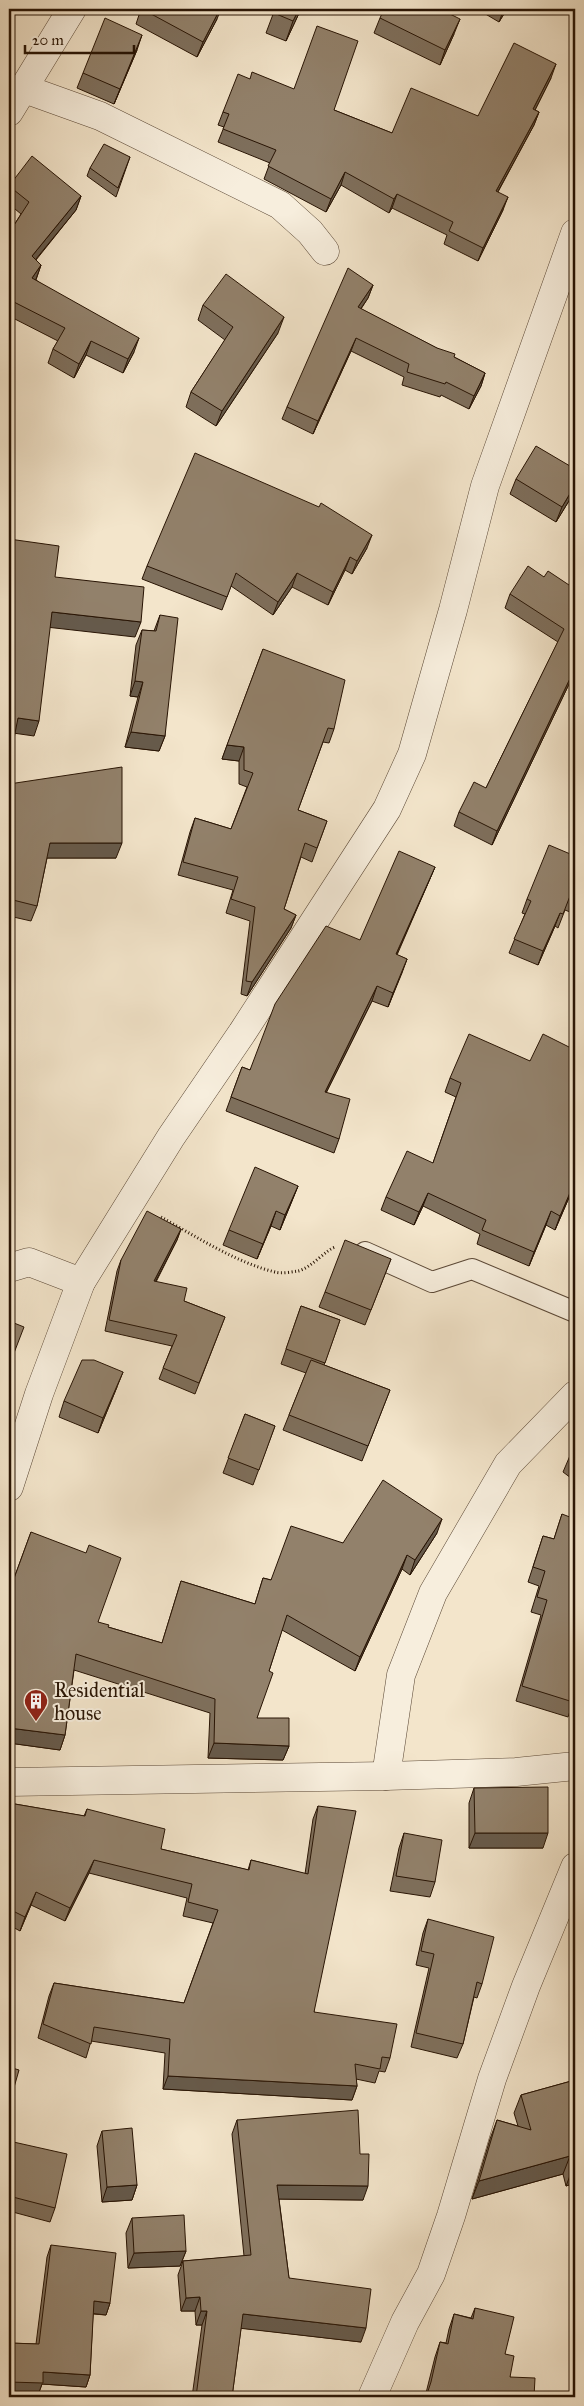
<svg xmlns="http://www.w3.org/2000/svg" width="584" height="2406" viewBox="0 0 584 2406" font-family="'IM FELL Great Primer',serif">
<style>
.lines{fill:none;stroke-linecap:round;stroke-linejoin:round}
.lane-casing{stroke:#5b4836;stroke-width:22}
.street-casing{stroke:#5b4836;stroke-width:29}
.path{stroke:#281404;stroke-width:3;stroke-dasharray:1 2.5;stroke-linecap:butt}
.lane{stroke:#f7eedd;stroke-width:20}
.street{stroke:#f7eedd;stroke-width:28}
.wall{fill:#7e6f5c;stroke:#281404}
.shaded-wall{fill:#665a4b;stroke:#281404}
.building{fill:#92816b;stroke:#281404}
.labels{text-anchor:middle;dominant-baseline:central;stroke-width:4;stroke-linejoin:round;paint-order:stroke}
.poi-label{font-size:20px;fill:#281404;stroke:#f7eedd;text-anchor:start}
</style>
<rect width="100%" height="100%" fill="#f3e5cb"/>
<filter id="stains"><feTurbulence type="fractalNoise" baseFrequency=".004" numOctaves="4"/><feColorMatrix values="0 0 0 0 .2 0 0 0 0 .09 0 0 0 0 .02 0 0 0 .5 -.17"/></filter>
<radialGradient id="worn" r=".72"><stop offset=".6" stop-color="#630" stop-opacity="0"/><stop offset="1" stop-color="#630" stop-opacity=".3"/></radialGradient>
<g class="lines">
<g class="lane-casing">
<path id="lane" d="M 365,1252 L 432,1282 L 472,1269 L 575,1312"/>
</g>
<g class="street-casing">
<g id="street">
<path d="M 22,88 L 100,116 L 280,205 L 310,232 L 325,251"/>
<path d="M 9,112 L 72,9"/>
<path d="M 9,1268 L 29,1262 L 81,1282"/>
<path d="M 9,1487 L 39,1394 L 81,1282 L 171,1137 L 242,1033 L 387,809 L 412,754 L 453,610 L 485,486 L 575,233"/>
<path d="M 386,1776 L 401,1675 L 433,1593 L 508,1464 L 575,1395"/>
<path d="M 9,1782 L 386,1776 L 516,1772 L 575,1766"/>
<path d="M 372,2397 L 405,2322 L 431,2274 L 451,2216 L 492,2079 L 526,1986 L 575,1867"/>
</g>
</g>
<path class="path" d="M 161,1217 C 195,1236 237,1263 275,1272 C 281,1274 291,1272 298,1271 C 312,1268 327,1248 336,1247"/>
<use href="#lane" class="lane"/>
<use href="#street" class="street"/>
</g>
<g class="wall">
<path d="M 11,9 L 22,9 L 20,13 Z"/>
<path d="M 141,9 L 217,19 L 197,57 L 136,24 Z"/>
<path d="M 275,9 L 301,9 L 286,41 L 266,33 Z"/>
<path d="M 477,9 L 507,9 L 499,22 Z"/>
<path d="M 380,18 L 454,34 L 440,65 L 374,33 Z"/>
<path d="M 137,50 L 114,104 L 77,88 L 83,73 Z"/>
<path d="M 551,78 L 535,110 L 539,112 L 534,125 L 498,192 L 503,210 L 478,261 L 444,244 L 447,235 L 392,208 L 389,213 L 341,185 L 326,212 L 264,179 L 270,163 L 218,142 L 224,127 L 218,125 L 223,112 L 250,79 L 334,110 L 392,133 L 478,116 Z"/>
<path d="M 130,157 L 116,197 L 87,176 L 90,168 Z"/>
<path d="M 9,186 L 81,196 L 76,210 L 36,260 L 41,265 L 36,280 L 134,352 L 123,373 L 86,355 L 74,378 L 48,363 L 53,349 L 58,341 L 9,316 L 9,233 L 21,214 L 9,204 Z"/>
<path d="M 373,285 L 368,298 L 361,309 L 485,373 L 481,386 L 469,409 L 441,395 L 440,397 L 402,385 L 404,377 L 351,351 L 313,434 L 282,419 L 287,407 Z"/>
<path d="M 203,305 L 278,333 L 216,426 L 186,407 L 191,392 L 225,340 L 198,320 Z"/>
<path d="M 516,479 L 575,491 L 556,522 L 510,494 Z"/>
<path d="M 367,548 L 352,574 L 345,570 L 328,605 L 292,587 L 273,615 L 231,586 L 222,610 L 142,579 L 147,566 Z"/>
<path d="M 544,577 L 575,589 L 575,685 L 570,682 L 492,845 L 454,826 L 459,812 L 486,788 L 558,642 L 505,608 L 510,594 Z"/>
<path d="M 160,615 L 165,736 L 159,751 L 125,747 L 138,697 L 130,696 L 136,645 L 142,630 L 154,631 Z"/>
<path d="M 263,649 L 334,729 L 329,743 L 323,742 L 298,810 L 327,821 L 312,862 L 301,857 L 284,909 L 296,915 L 291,928 L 247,996 L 241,994 L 250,921 L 226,913 L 233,890 L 178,875 L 190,832 L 195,818 L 231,829 L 247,787 L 239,784 L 239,761 L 222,759 Z"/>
<path d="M 9,784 L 116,858 L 47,858 L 37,906 L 31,921 L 9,916 Z"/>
<path d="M 575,856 L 575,914 L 565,910 L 558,928 L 555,926 L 538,965 L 509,953 L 525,914 L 522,913 L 527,899 Z"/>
<path d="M 435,867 L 429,881 L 397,955 L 407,959 L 388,1007 L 372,1001 L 326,1093 L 339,1139 L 334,1153 L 226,1111 L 242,1067 L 250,1070 L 360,940 Z"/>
<path d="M 575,1050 L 575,1186 L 574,1186 L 555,1230 L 546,1225 L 529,1266 L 477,1244 L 480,1234 L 423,1206 L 414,1225 L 381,1210 L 386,1197 L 433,1163 L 456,1097 L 445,1092 L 450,1078 L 530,1061 Z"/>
<path d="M 298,1186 L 280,1230 L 271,1226 L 257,1259 L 223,1245 L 229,1230 Z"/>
<path d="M 181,1229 L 177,1240 L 156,1282 L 184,1301 L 225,1317 L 195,1394 L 159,1379 L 172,1346 L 105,1331 L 117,1271 L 121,1260 Z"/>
<path d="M 391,1259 L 365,1325 L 319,1307 L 325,1292 Z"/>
<path d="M 301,1306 L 340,1320 L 324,1365 L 390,1390 L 362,1461 L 283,1430 L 306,1373 L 281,1364 Z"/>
<path d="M 117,1387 L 98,1433 L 59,1417 L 64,1401 Z"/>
<path d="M 245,1414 L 275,1426 L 253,1485 L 223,1473 Z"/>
<path d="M 575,1449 L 575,1481 L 563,1472 L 569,1458 Z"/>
<path d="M 562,1514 L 575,1696 L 568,1717 L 516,1701 L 541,1615 L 531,1612 L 539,1586 L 528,1582 L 543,1536 L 554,1539 Z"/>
<path d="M 31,1532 L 98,1622 L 108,1627 L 162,1643 L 181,1581 L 255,1604 L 263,1578 L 271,1580 L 343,1543 L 437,1533 L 410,1575 L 402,1569 L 355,1671 L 282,1630 L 269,1671 L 257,1718 L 289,1746 L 283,1760 L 208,1758 L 210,1713 L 74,1670 L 65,1735 L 60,1750 L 9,1743 L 9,1592 Z"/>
<path d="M 474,1788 L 543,1848 L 469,1848 L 469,1803 Z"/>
<path d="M 9,1803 L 84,1816 L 87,1809 L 161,1849 L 248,1870 L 251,1860 L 305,1874 L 313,1819 L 318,1806 L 314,2012 L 390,2058 L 385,2072 L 379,2071 L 375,2083 L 356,2079 L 357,2086 L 352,2100 L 163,2089 L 165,2053 L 91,2041 L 86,2058 L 38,2038 L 49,1996 L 54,1983 L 184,2003 L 213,1923 L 183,1916 L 187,1898 L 89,1873 L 65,1921 L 31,1905 L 20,1931 L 9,1925 Z"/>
<path d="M 404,1833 L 435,1882 L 430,1897 L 390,1891 L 399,1848 Z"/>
<path d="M 428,1919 L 482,1984 L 477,1998 L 474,1997 L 463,2044 L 457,2058 L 411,2047 L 429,1968 L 416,1965 L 423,1933 Z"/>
<path d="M 575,2080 L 575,2183 L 566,2186 L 563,2174 L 472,2199 L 490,2139 L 497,2120 L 518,2126 L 514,2113 L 521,2095 Z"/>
<path d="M 237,2120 L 360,2154 L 363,2200 L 279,2199 L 289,2278 L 361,2342 L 241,2328 L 232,2397 L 192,2397 L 202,2325 L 196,2325 L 195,2311 L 181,2311 L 178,2275 L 183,2261 L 244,2256 L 232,2134 Z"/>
<path d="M 102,2131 L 137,2185 L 132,2200 L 102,2202 L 97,2146 Z"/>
<path d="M 9,2141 L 55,2208 L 50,2222 L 9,2211 Z"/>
<path d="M 132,2218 L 186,2251 L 180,2266 L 128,2268 L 126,2233 Z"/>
<path d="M 51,2245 L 110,2303 L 106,2315 L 93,2314 L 90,2375 L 86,2387 L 42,2384 L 38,2395 L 9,2394 L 9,2343 L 36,2344 L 47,2257 Z"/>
<path d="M 475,2308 L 505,2354 L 510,2377 L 534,2397 L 425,2397 L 435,2357 L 440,2342 L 446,2343 L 449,2329 L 454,2314 L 471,2318 Z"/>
</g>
<g class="shaded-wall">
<path d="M 220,9 L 221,9 L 217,19 L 197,57 L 203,42 Z"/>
<path d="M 299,9 L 301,9 L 286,41 L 293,21 Z"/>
<path d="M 504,9 L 507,9 L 499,22 Z"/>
<path d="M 460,19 L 454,34 L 440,65 L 445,50 Z"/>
<path d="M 142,35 L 137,50 L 114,104 L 120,89 Z"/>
<path d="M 556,64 L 551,78 L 529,122 L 533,109 Z"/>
<path d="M 539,112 L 534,125 L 491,204 L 496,191 Z"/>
<path d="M 345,172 L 341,185 L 326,212 L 331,199 Z"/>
<path d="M 397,194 L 392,208 L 389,213 L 394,199 Z"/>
<path d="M 81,196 L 76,210 L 27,270 L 32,256 Z"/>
<path d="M 508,197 L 503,210 L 478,261 L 483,248 Z"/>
<path d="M 41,265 L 36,279 L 27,292 L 32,278 Z"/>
<path d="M 373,285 L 368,298 L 353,320 L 358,307 Z"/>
<path d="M 284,317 L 278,333 L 216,426 L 222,411 Z"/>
<path d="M 139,338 L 134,352 L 123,373 L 128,359 Z"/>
<path d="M 356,338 L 351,351 L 313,434 L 318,421 Z"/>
<path d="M 91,341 L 86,355 L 74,378 L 79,364 Z"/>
<path d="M 485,373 L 481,386 L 469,409 L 474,396 Z"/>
<path d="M 575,485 L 575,491 L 556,522 L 562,507 Z"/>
<path d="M 372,535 L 367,548 L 352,574 L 357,561 Z"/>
<path d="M 350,557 L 345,570 L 328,605 L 333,592 Z"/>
<path d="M 297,573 L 292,587 L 273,615 L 278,602 Z"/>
<path d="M 52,612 L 141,622 L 135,637 L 46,627 Z"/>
<path d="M 575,668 L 570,682 L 492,845 L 497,831 Z"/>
<path d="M 135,681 L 143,682 L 138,697 L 130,696 Z"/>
<path d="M 18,718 L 39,721 L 34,736 L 13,733 Z"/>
<path d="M 131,732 L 165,736 L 159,751 L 125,747 Z"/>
<path d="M 227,745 L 244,747 L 239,761 L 222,759 Z"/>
<path d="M 50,843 L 122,843 L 116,858 L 45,858 Z"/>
<path d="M 435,867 L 429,881 L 390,969 L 396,954 Z"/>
<path d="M 560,913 L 555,926 L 538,965 L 543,951 Z"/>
<path d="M 296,915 L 291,928 L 247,996 L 252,982 Z"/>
<path d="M 407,959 L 402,973 L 388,1007 L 393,993 Z"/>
<path d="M 377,986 L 372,1001 L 319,1107 L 325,1092 Z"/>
<path d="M 575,1181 L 574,1186 L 555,1230 L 560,1216 Z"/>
<path d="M 298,1186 L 292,1201 L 280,1230 L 285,1215 Z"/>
<path d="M 428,1193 L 423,1206 L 414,1225 L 419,1212 Z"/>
<path d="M 276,1211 L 271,1226 L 257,1259 L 263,1244 Z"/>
<path d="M 551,1211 L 546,1225 L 529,1266 L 534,1252 Z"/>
<path d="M 181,1229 L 177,1240 L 150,1292 L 154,1281 Z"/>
<path d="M 123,1372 L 117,1387 L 98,1433 L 103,1418 Z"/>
<path d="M 442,1519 L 437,1533 L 410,1575 L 415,1560 Z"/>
<path d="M 407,1555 L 402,1569 L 355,1671 L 360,1657 Z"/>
<path d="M 9,1728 L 65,1735 L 60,1750 L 9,1743 Z"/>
<path d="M 214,1743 L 289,1746 L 283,1760 L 208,1758 Z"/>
<path d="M 475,1833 L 548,1833 L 543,1848 L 469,1848 Z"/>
<path d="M 94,1860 L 89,1873 L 65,1921 L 70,1908 Z"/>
<path d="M 36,1892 L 31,1905 L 20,1931 L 25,1917 Z"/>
<path d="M 168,2076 L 357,2086 L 352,2100 L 163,2089 Z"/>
<path d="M 570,2156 L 563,2174 L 472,2199 L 479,2181 Z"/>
<path d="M 575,2167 L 575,2183 L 566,2186 L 573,2168 Z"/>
<path d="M 137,2185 L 132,2200 L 102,2202 L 107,2187 Z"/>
<path d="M 277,2185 L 368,2186 L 363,2200 L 272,2199 Z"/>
<path d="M 186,2251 L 180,2266 L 128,2268 L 134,2253 Z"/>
<path d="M 200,2297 L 195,2311 L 181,2311 L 186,2298 Z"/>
<path d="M 94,2301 L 110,2303 L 106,2315 L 89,2313 Z"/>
<path d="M 201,2311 L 207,2311 L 202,2325 L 196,2325 Z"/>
<path d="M 243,2314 L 366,2328 L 361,2342 L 238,2328 Z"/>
<path d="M 43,2372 L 90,2375 L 86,2387 L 42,2384 L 38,2395 L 9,2394 L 9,2382 Z"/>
</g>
<g class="building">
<path d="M 142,9 L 220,9 L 203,42 Z"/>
<path d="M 275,9 L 299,9 L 293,21 L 274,13 Z"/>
<path d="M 384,9 L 440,9 L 460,19 L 445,50 L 380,18 Z"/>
<path d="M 105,18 L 142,35 L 120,89 L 83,73 Z"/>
<path d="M 317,26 L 358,41 L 334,110 L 392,133 L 411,88 L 478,116 L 514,43 L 556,64 L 533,109 L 539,112 L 496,191 L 508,197 L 483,248 L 449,231 L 453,222 L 397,194 L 394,199 L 345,172 L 331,199 L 268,166 L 276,150 L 223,129 L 229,114 L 223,112 L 238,74 L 250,79 L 252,72 L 294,89 Z"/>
<path d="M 104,144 L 130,157 L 118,188 L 90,168 Z"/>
<path d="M 32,156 L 81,196 L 32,256 L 41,265 L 32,278 L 139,338 L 128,359 L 91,341 L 79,364 L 53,349 L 65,328 L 10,300 L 9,303 L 9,233 L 29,202 L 9,186 Z"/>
<path d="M 348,268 L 373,285 L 358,307 L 437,348 L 455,354 L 454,357 L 485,373 L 474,396 L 446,382 L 445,384 L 407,372 L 409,364 L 356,338 L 318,421 L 287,407 Z"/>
<path d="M 226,274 L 284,317 L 222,411 L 191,392 L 233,327 L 203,305 Z"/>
<path d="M 536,446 L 575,469 L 575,485 L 562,507 L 516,479 Z"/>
<path d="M 195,453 L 319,507 L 321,503 L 372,535 L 357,561 L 350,557 L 333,592 L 297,573 L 278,602 L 236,573 L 227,597 L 147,566 Z"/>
<path d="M 9,539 L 59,546 L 55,577 L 144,587 L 141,622 L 52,612 L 39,721 L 18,718 L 9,764 Z"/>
<path d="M 528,566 L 544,577 L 548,571 L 575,589 L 575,668 L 497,831 L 459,812 L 474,782 L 486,788 L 564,629 L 510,594 Z"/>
<path d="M 160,615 L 178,618 L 165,736 L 131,732 L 143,682 L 135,681 L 142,630 L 156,631 Z"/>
<path d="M 263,649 L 345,680 L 334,729 L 328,728 L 298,810 L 327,821 L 317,848 L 305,843 L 284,909 L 296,915 L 252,982 L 246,981 L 255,907 L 231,899 L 238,877 L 183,862 L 195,818 L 231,829 L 253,773 L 244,770 L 244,747 L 227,745 Z"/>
<path d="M 122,767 L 122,843 L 50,843 L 37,906 L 9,899 L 9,784 Z"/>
<path d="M 549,845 L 575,856 L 575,898 L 570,896 L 563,914 L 560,913 L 543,951 L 514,939 L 531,901 L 527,899 Z"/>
<path d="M 399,851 L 435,867 L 396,954 L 407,959 L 393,993 L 377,986 L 325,1092 L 350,1099 L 339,1139 L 231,1097 L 242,1067 L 250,1070 L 275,1004 L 326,926 L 360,940 Z"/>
<path d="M 469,1034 L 530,1061 L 543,1034 L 575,1050 L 575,1181 L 560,1216 L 551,1211 L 534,1252 L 482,1230 L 486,1220 L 428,1193 L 419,1212 L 386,1197 L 407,1151 L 433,1163 L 461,1083 L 450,1078 Z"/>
<path d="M 255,1167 L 298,1186 L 285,1215 L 276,1211 L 263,1244 L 229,1230 Z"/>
<path d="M 147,1211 L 181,1229 L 154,1281 L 187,1288 L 184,1301 L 225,1317 L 199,1383 L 163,1368 L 177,1335 L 109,1320 L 121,1260 Z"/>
<path d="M 345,1240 L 391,1259 L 371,1310 L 325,1292 Z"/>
<path d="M 301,1306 L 340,1320 L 325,1363 L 286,1349 Z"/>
<path d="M 9,1321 L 24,1327 L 9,1366 Z"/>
<path d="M 82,1360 L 94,1360 L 123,1372 L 103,1418 L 64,1401 Z"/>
<path d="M 311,1360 L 390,1390 L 368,1446 L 289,1415 Z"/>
<path d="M 9,1386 L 14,1388 L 9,1399 Z"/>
<path d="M 245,1414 L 275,1426 L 259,1470 L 228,1458 Z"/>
<path d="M 575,1449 L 575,1463 L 569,1458 Z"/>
<path d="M 383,1480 L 442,1519 L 415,1560 L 407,1555 L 360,1657 L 287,1615 L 269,1671 L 273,1673 L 257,1718 L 289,1718 L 289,1746 L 214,1743 L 215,1699 L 76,1654 L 65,1735 L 9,1728 L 9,1618 L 12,1606 L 9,1604 L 9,1595 L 12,1584 L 31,1532 L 86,1553 L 89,1545 L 121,1558 L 98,1622 L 109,1625 L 108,1627 L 162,1643 L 181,1581 L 255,1604 L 263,1578 L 271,1580 L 291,1526 L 343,1543 Z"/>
<path d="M 562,1514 L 575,1519 L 575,1696 L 573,1702 L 522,1686 L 547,1600 L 537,1597 L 545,1571 L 533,1567 L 543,1536 L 554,1539 Z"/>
<path d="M 548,1787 L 548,1833 L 475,1833 L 474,1788 Z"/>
<path d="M 9,1803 L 85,1816 L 87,1809 L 165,1829 L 161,1849 L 249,1870 L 251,1860 L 308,1874 L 318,1806 L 356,1811 L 314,2012 L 397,2024 L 390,2058 L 382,2057 L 380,2069 L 355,2064 L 357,2086 L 168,2076 L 170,2039 L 94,2027 L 91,2044 L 43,2024 L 54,1983 L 184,2003 L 218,1910 L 188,1902 L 192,1884 L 94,1860 L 70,1908 L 36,1892 L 25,1917 L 9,1909 Z"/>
<path d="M 404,1833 L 442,1840 L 435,1882 L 396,1876 Z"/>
<path d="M 428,1919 L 494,1937 L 482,1984 L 477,1982 L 463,2044 L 416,2033 L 434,1954 L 421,1951 Z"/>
<path d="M 9,2067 L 19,2070 L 9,2105 Z"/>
<path d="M 575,2080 L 575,2167 L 573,2168 L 570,2156 L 479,2181 L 497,2120 L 531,2130 L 521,2095 Z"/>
<path d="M 358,2110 L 360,2154 L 369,2154 L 368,2186 L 277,2185 L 289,2278 L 371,2289 L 366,2328 L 243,2314 L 232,2397 L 196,2397 L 207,2311 L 201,2311 L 200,2297 L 186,2298 L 183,2261 L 251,2255 L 237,2120 Z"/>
<path d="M 132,2128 L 137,2185 L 107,2187 L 102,2131 Z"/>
<path d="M 9,2141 L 67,2154 L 55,2208 L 9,2196 Z"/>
<path d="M 184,2215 L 186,2251 L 134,2253 L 132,2218 Z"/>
<path d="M 51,2245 L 116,2253 L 110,2303 L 94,2301 L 90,2375 L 43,2372 L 43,2383 L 9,2382 L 9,2343 L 39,2344 Z"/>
<path d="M 475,2308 L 514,2317 L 505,2354 L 514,2356 L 510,2377 L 535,2378 L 534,2397 L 426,2397 L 431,2382 L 440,2342 L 448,2344 L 454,2314 L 473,2319 Z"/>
</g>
<defs>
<g id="building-pin" transform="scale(1.25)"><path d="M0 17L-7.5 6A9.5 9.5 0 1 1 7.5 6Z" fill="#8f2418" stroke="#f7eedd"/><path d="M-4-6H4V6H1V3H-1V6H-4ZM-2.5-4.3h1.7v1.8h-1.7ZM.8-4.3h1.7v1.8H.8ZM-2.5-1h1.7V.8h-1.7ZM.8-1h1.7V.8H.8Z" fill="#fff"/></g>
</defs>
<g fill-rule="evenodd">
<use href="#building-pin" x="36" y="1701"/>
</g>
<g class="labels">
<g class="poi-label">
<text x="54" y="1690">Residential<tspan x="54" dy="23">house</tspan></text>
</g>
</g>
<rect width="584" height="2406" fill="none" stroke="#f3e5cb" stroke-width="30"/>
<rect x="10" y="10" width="564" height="2386" fill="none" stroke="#281404" stroke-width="2.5"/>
<rect x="15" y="15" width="554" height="2376" fill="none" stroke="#281404"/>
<path d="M25 45v8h109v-8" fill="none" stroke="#281404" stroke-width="2.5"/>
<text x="32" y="45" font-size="15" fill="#281404" stroke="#f7eedd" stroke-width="4" paint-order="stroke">20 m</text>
<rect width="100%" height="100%" filter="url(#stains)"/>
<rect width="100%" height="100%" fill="url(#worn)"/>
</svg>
